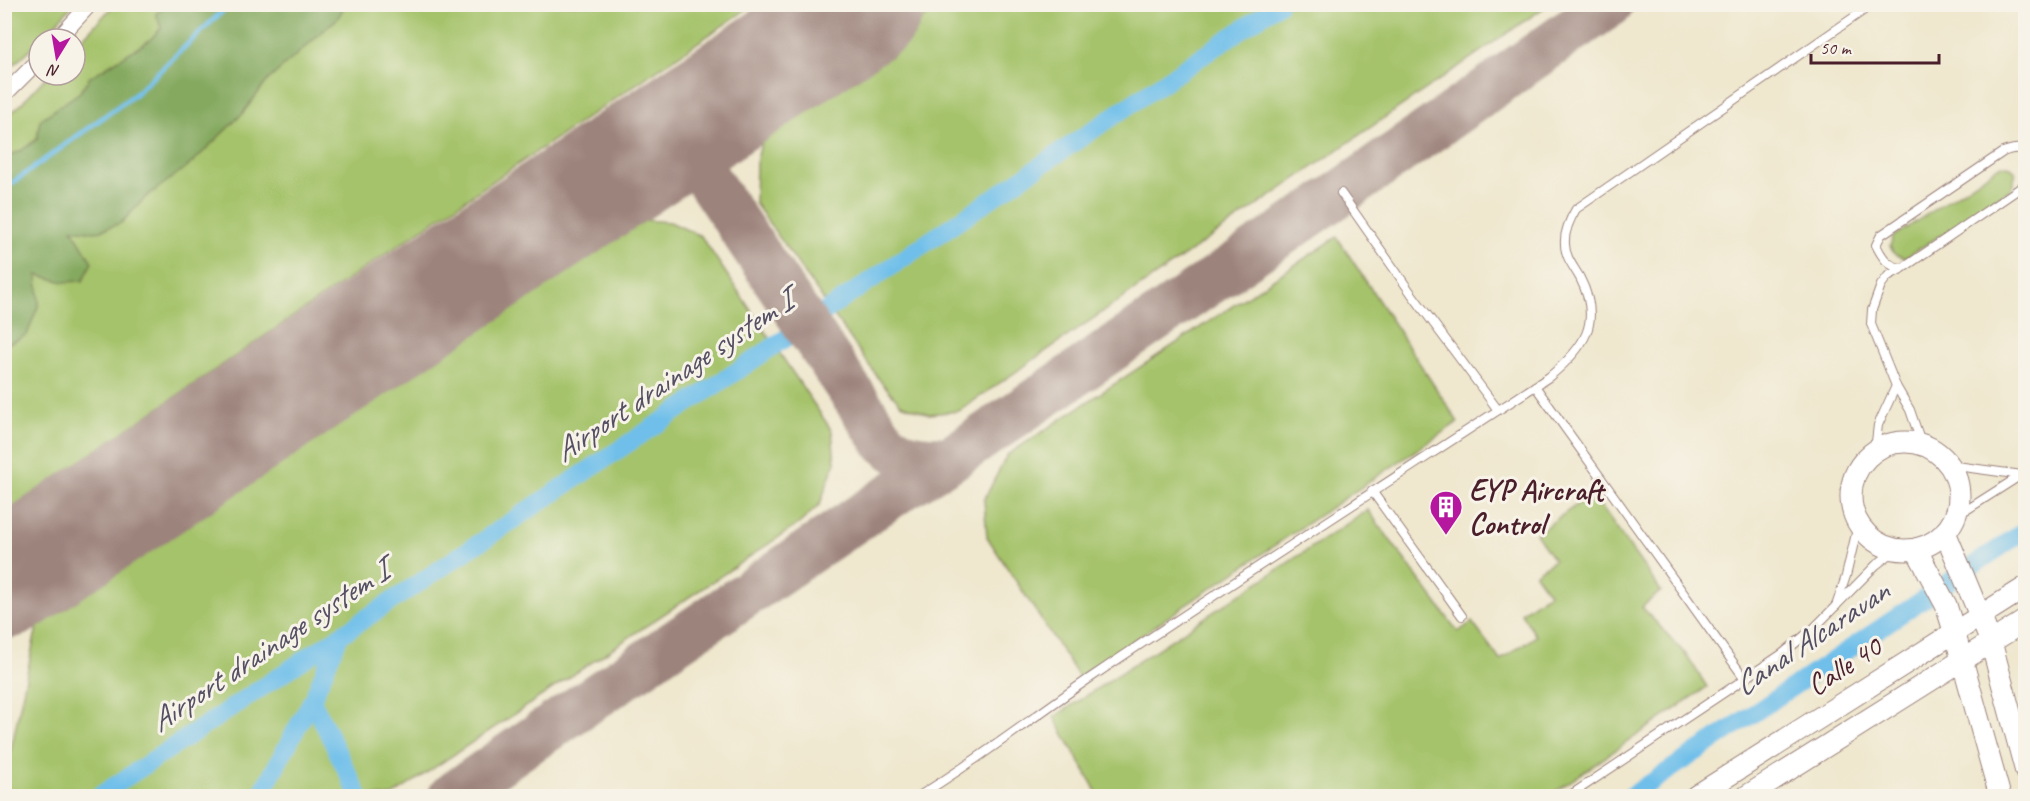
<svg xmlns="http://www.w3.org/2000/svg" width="2030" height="801" viewBox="0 0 2030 801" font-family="Caveat,sans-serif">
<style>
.green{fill:#a5c36a;stroke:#78714a;stroke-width:1.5}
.forest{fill:#84a95e;stroke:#676444;stroke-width:1.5}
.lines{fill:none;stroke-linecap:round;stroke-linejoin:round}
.stream{stroke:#6fbfea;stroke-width:5}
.canal{stroke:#6fbfea;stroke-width:18}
.taxiway{stroke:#9c837c;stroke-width:46}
.runway{stroke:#9c837c;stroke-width:116}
.lane-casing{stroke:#9c837c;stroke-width:10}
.street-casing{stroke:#9c837c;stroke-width:17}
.secondary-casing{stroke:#9c837c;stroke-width:23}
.lane{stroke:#fff;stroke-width:8}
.street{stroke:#fff;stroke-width:15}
.secondary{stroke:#fff;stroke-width:21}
.labels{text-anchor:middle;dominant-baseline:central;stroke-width:6;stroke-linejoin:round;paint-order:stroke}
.poi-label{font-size:30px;font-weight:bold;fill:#4a1f2b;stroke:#f7f3e8;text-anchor:start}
.street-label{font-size:30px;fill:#4a1f2b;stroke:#f7f3e8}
.water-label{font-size:32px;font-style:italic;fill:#554f64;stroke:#f7f3e8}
</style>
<rect width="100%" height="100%" fill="#f7f3e8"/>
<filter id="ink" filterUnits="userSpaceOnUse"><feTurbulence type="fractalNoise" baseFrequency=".0167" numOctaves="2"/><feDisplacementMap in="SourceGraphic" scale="12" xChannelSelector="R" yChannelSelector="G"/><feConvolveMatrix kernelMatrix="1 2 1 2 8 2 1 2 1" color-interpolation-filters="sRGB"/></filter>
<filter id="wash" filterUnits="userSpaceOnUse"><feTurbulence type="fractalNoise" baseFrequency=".008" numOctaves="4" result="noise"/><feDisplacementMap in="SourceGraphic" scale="24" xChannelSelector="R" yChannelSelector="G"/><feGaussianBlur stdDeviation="1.35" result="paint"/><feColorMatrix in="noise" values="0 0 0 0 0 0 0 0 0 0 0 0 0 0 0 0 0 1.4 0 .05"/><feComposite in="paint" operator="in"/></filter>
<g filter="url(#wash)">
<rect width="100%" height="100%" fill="#efe7ce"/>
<g class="green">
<path d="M 5,4 L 73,4 L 73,5 C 50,29 31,51 5,72 Z"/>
<path d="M 114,5 L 753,5 L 5,512 L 5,118 L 18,107 L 48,75 L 75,75 L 75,46 Z"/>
<path d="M 944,5 L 944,4 L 1548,5 L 959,411 L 929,414 L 901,404 L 881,382 L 755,203 L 756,163 L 762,140 L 779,113 Z"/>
<path d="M 2001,165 L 2011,167 L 2016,173 L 2011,189 L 1979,210 L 1974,216 L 1957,224 L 1955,230 L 1946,235 L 1941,235 L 1905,258 L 1894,254 L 1890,246 L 1893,237 Z"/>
<path d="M 631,219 L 670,222 L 701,236 L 832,431 L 835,462 L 820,504 L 800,523 L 392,796 L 5,796 L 5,778 L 34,640 L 37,628 L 48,615 L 183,528 L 599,239 Z"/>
<path d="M 1337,237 L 1458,422 L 1079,677 L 987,537 L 984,500 L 1007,455 Z"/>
<path d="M 1592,494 L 1661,591 L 1642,607 L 1688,657 L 1707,687 L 1549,796 L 1099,796 L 1054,717 L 1368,510 L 1458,632 L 1472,622 L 1500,660 L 1536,636 L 1521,613 L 1549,593 L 1535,574 L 1554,560 L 1536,534 Z"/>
</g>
<path class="forest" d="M 170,5 L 345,5 L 338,18 L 268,80 L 242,114 L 193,162 L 146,197 L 121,223 L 96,232 L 72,229 L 92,262 L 83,281 L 64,282 L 37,275 L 39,304 L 27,335 L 5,345 L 5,158 L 22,150 L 37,139 L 40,120 L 80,92 L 90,77 L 150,40 L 161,28 L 156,13 Z"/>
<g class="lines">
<path class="stream" d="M 4,189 L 134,95 L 230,4"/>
<g class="canal">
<path d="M 340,635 L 312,700 L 359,796"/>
<path d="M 99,796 L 743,367 L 1279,4"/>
<path d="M 260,796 L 312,700"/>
<path d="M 1631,796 L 2026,530"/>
</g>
<g class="taxiway">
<path d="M 713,106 C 701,128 694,147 702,171 L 884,441 C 905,461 922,458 949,460"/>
<path d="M 637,157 C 666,152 678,156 702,171"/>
<path d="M 4,589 L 10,578"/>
<path d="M 451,796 L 517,750 L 901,489 L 949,460 L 1341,193 L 1565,35 L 1611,4"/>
</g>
<path class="runway" d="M 4,581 L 866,4"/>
</g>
</g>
<g filter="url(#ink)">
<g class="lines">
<g class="lane-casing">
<g id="lane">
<path d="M 1341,193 L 1411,293 L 1498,410"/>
<path d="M 1902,268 C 1888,267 1882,257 1876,245 L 1881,235 L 2003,152 C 2011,149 2020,146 2026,154"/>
<path d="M 1535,386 L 1745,679"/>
<path d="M 1922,445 L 1910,410 L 1896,386 L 1871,324 L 1872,310 L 1881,285 L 1888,276 L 1903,268 L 2026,184"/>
<path d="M 1875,450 L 1878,425 L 1896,386"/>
<path d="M 1949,465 L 2022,475"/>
<path d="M 1372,491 L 1462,616"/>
<path d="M 1956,513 L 1968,509 L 2026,472"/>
<path d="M 1836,606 L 1846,576 L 1858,525"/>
<path d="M 919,796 C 978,760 1033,717 1090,678 C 1242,576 1396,477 1549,377 C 1584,348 1603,323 1580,278 C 1574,267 1565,257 1565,244 C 1564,232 1570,219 1576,209 L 1873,4"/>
<path d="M 1569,796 L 1782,654 L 1814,628 L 1876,565 L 1897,549"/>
</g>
</g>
<g class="street-casing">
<g id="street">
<path d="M 58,39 L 90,4"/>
<path d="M 4,95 L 39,60"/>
<path d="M 1716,783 L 1724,796"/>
</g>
</g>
<g class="secondary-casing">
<g id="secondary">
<circle cx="1905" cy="496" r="54"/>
<path d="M 1945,532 L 1991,642 L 2026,772"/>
<path d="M 1916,549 L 1946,605 L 1954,631 L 2000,796"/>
<path d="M 1696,796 L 2026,587"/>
<path d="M 1747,796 L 2026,620"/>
</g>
</g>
<use href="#lane" class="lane"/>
<use href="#street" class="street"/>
<use href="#secondary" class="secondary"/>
</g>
</g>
<defs>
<g id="building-pin" transform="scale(1.725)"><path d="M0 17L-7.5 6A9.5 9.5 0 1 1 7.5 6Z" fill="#b5179e" stroke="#f7f3e8"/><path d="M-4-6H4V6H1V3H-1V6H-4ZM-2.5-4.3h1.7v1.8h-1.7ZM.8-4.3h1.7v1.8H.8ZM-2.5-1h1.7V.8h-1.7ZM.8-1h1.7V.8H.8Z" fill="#fff"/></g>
</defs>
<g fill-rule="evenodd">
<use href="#building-pin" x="1446" y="507"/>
</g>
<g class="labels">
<g class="poi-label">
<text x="1469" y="490">EYP Aircraft<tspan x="1469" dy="34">Control</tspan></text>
</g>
<g class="street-label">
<text transform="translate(1844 666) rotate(-33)">Calle 40</text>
</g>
<g class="water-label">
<text transform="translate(673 376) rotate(-34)">Airport drainage system I</text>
<text transform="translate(1811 638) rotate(-34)">Canal Alcaravan</text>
<text transform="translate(269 646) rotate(-34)">Airport drainage system I</text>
</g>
</g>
<rect width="2030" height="801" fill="none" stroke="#f7f3e8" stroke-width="24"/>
<g transform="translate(57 57) rotate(191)"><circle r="28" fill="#f7f3e8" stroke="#b29e9c" stroke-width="1.5"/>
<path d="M0-4.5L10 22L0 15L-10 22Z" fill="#b5179e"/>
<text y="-9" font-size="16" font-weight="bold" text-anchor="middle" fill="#4a1f2b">N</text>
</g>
<path d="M1811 54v9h128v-9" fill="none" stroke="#4a1f2b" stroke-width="3"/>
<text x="1820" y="54" font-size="18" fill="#4a1f2b" stroke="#f7f3e8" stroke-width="4.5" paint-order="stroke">50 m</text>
</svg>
